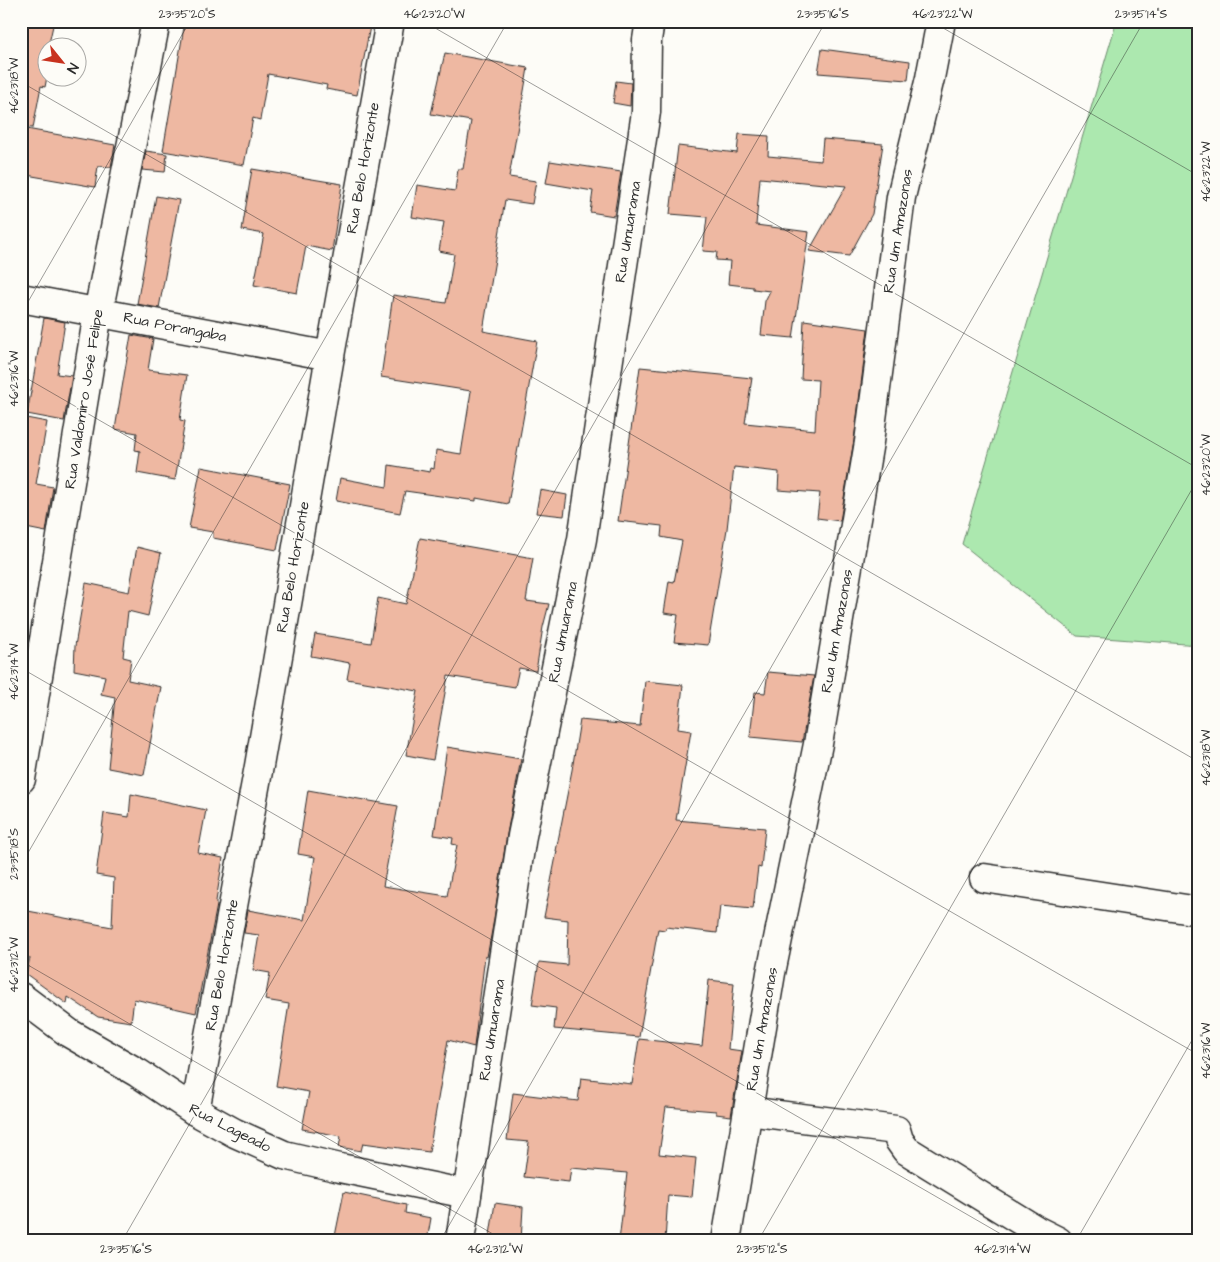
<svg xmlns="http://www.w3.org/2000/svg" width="1220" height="1262" viewBox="0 0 1220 1262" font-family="'Architects Daughter',sans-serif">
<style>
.green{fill:#ace8af;stroke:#6c8a6d}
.building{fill:#eeb8a2;stroke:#2b2b2b}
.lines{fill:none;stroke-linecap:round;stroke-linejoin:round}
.street-casing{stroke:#2b2b2b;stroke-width:31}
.street{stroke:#fdfcf7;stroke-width:28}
.ticks{fill:none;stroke:#2b2b2b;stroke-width:1;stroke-opacity:0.45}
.labels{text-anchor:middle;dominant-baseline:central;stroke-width:5;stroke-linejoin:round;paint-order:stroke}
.street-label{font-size:15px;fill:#2b2b2b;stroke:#fdfcf7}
.neatline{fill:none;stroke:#2b2b2b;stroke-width:2}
.ticks-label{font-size:12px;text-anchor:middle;fill:#2b2b2b}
</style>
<rect width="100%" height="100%" fill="#fdfcf7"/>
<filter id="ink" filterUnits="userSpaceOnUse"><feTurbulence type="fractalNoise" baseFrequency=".02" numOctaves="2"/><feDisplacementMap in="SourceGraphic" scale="10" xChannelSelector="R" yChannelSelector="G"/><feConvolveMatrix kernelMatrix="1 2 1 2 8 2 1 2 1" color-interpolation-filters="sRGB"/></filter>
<g filter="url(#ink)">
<path class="green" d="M 1199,24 L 1199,645 L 1077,636 L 962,544 L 1115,27 Z"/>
<g class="building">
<path d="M 21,21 L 54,21 L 48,48 L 45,64 L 48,65 L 48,72 L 45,87 L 41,86 L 33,128 L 21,127 Z"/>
<path d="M 185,21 L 371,21 L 357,95 L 326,89 L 327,85 L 268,74 L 260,120 L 253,118 L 244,165 L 163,151 Z"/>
<path d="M 822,49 L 910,61 L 908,80 L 818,73 Z"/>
<path d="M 445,53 L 528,68 L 509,177 L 536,181 L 532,204 L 505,200 L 483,331 L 537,341 L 508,504 L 476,498 L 476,501 L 405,491 L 400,513 L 336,501 L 340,478 L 387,487 L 389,465 L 430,472 L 431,468 L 434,469 L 436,450 L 461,454 L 471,391 L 381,377 L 393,295 L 446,303 L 454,254 L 439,251 L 444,222 L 412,217 L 417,185 L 455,191 L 458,169 L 463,169 L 471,121 L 431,114 Z"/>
<path d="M 616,81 L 631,83 L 630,106 L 613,103 Z"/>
<path d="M 21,128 L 115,145 L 111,167 L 98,166 L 95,187 L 21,174 Z"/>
<path d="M 739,134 L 769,136 L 768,156 L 821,161 L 823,139 L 883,144 L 872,214 L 849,256 L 809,251 L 846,186 L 760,178 L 756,225 L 809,232 L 793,338 L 761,335 L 765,301 L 770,291 L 753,289 L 753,287 L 728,284 L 730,261 L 716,260 L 717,252 L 703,251 L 707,217 L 670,214 L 678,146 L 737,153 Z"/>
<path d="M 146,151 L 167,154 L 165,172 L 142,170 Z"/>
<path d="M 550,161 L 621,172 L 614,216 L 590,212 L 593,191 L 546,183 Z"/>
<path d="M 252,169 L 342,184 L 332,251 L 306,246 L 297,293 L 254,285 L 264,234 L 242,230 Z"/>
<path d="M 156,196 L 179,200 L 159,308 L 137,304 Z"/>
<path d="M 44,318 L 65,322 L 57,374 L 72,376 L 64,421 L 27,414 Z"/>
<path d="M 804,320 L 868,329 L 854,440 L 840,521 L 817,518 L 820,493 L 778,490 L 779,472 L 734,467 L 727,529 L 708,645 L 674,642 L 678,615 L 664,613 L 669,581 L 674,582 L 682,541 L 661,537 L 662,526 L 618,521 L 640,367 L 752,378 L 745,423 L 815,430 L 818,380 L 801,379 Z"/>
<path d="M 131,335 L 153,339 L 148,370 L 187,375 L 180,420 L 185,421 L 175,480 L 137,473 L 140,451 L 135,450 L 137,433 L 115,429 Z"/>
<path d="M 21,417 L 47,422 L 36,484 L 53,487 L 46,532 L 21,527 Z"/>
<path d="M 201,467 L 290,484 L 277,550 L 213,538 L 213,532 L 189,528 Z"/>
<path d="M 540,490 L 567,495 L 564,516 L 536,513 Z"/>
<path d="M 420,538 L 533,558 L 526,601 L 549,604 L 543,627 L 536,671 L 519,668 L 515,687 L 448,676 L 433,760 L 406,755 L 418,691 L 347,679 L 350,663 L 311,656 L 315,634 L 371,643 L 378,598 L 406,604 Z"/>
<path d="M 137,547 L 161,553 L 148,616 L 128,611 L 123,657 L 131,659 L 128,680 L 161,687 L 144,775 L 108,768 L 115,697 L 101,694 L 105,676 L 74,670 L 75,646 L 86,583 L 129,592 Z"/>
<path d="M 768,672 L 814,676 L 802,742 L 750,737 L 755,692 L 765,693 Z"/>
<path d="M 645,681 L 683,685 L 678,729 L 691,731 L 676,820 L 765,828 L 761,868 L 758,867 L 753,909 L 720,906 L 717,933 L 666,927 L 665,930 L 658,929 L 639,1037 L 554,1029 L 556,1008 L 532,1005 L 539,962 L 567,965 L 568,920 L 544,917 L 557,851 L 556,851 L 572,770 L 580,720 L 640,726 Z"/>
<path d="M 447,747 L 521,759 L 507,834 L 493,925 L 487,957 L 485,956 L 474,1047 L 448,1040 L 429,1152 L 363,1143 L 361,1151 L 339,1147 L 341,1136 L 302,1129 L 309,1092 L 276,1086 L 289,1004 L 265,1000 L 270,973 L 253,970 L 259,935 L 244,933 L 248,910 L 304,920 L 315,857 L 298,854 L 308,790 L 398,806 L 383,886 L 447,896 L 457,845 L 452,844 L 453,838 L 434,835 Z"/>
<path d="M 131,794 L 206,810 L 198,853 L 223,858 L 216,901 L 216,904 L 217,905 L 196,1013 L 134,999 L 131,1022 L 98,1017 L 68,997 L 67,1004 L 26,974 L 30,958 L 21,956 L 21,951 L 28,911 L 112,927 L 114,878 L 96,875 L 104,813 L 129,817 Z"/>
<path d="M 709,980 L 734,983 L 728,1049 L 742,1051 L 731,1116 L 716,1114 L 716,1111 L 666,1107 L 659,1154 L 696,1158 L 692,1197 L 668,1195 L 665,1241 L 619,1241 L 627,1173 L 571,1168 L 569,1182 L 524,1177 L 529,1142 L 507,1140 L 513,1093 L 578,1101 L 581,1078 L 632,1084 L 639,1039 L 702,1046 Z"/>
<path d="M 344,1192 L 406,1205 L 405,1213 L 431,1218 L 427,1241 L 334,1241 Z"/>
<path d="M 495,1203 L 523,1207 L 521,1241 L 489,1241 Z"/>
</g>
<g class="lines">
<g class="street-casing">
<g id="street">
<path d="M 21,298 L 330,356"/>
<path d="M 21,779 L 98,313 L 156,21"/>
<path d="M 984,878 L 1199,911"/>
<path d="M 21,997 L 69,1033 L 138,1073 L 195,1111 L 235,1133 L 284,1155 L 340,1168 L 467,1194"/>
<path d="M 195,1111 L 259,766 L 330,356 L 390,21"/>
<path d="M 748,1111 L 896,1130 L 899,1140 L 906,1150 L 1036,1230 L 1058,1241"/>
<path d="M 460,1241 L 522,836 L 582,539 L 646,112 L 647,40 L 650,21"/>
<path d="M 726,1241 L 771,973 L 818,744 L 869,442 L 901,197 L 930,78 L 941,21"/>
</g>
</g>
<use href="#street" class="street"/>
</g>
</g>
<path class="ticks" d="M 423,21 L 1199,469M 931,21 L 1199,176M 21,82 L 1199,762M 21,314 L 190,21M 21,375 L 1199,1055M 21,668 L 1013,1241M 21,865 L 508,21M 21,961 L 505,1241M 122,1241 L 826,21M 440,1241 L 1144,21M 758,1241 L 1199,477M 1076,1241 L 1199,1028"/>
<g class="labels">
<g class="street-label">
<text transform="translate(363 168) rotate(-80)">Rua Belo Horizonte</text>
<text transform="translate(898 231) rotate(-81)">Rua Um Amazonas</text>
<text transform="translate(628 232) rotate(-81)">Rua Umuarama</text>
<text transform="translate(175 327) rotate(11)">Rua Porangaba</text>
<text transform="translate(84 399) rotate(-81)">Rua Valdomiro José Felipe</text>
<text transform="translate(293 567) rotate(-80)">Rua Belo Horizonte</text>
<text transform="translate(837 631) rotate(-80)">Rua Um Amazonas</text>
<text transform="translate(563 632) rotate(-79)">Rua Umuarama</text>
<text transform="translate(222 965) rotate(-80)">Rua Belo Horizonte</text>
<text transform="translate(762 1029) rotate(-80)">Rua Um Amazonas</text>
<text transform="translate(492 1030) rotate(-81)">Rua Umuarama</text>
<text transform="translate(230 1128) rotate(27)">Rua Lageado</text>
</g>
</g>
<rect width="1220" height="1262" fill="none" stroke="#fdfcf7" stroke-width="55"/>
<g transform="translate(62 62) rotate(120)"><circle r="24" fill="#fdfcf7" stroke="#a9a8a5"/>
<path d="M0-4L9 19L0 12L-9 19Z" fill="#c8321e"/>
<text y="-8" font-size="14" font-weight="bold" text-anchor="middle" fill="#2b2b2b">N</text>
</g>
<rect x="28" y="28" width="1164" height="1206" class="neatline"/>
<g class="ticks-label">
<text x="187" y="18">23°35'20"S</text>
<text x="434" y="18">46°23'20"W</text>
<text x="823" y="18">23°35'16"S</text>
<text x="942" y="18">46°23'22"W</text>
<text x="1141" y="18">23°35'14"S</text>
<text transform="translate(14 86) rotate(-90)" y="4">46°23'18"W</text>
<text transform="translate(1206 172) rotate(-90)" y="4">46°23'22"W</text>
<text transform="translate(14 379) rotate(-90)" y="4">46°23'16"W</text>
<text transform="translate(1206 465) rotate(-90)" y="4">46°23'20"W</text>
<text transform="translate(14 672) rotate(-90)" y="4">46°23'14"W</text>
<text transform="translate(1206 758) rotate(-90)" y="4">46°23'18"W</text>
<text transform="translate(14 854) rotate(-90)" y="4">23°35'18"S</text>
<text transform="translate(14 965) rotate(-90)" y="4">46°23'12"W</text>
<text transform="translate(1206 1051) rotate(-90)" y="4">46°23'16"W</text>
<text x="126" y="1253">23°35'16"S</text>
<text x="495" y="1253">46°23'12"W</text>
<text x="762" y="1253">23°35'12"S</text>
<text x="1002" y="1253">46°23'14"W</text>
</g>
</svg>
